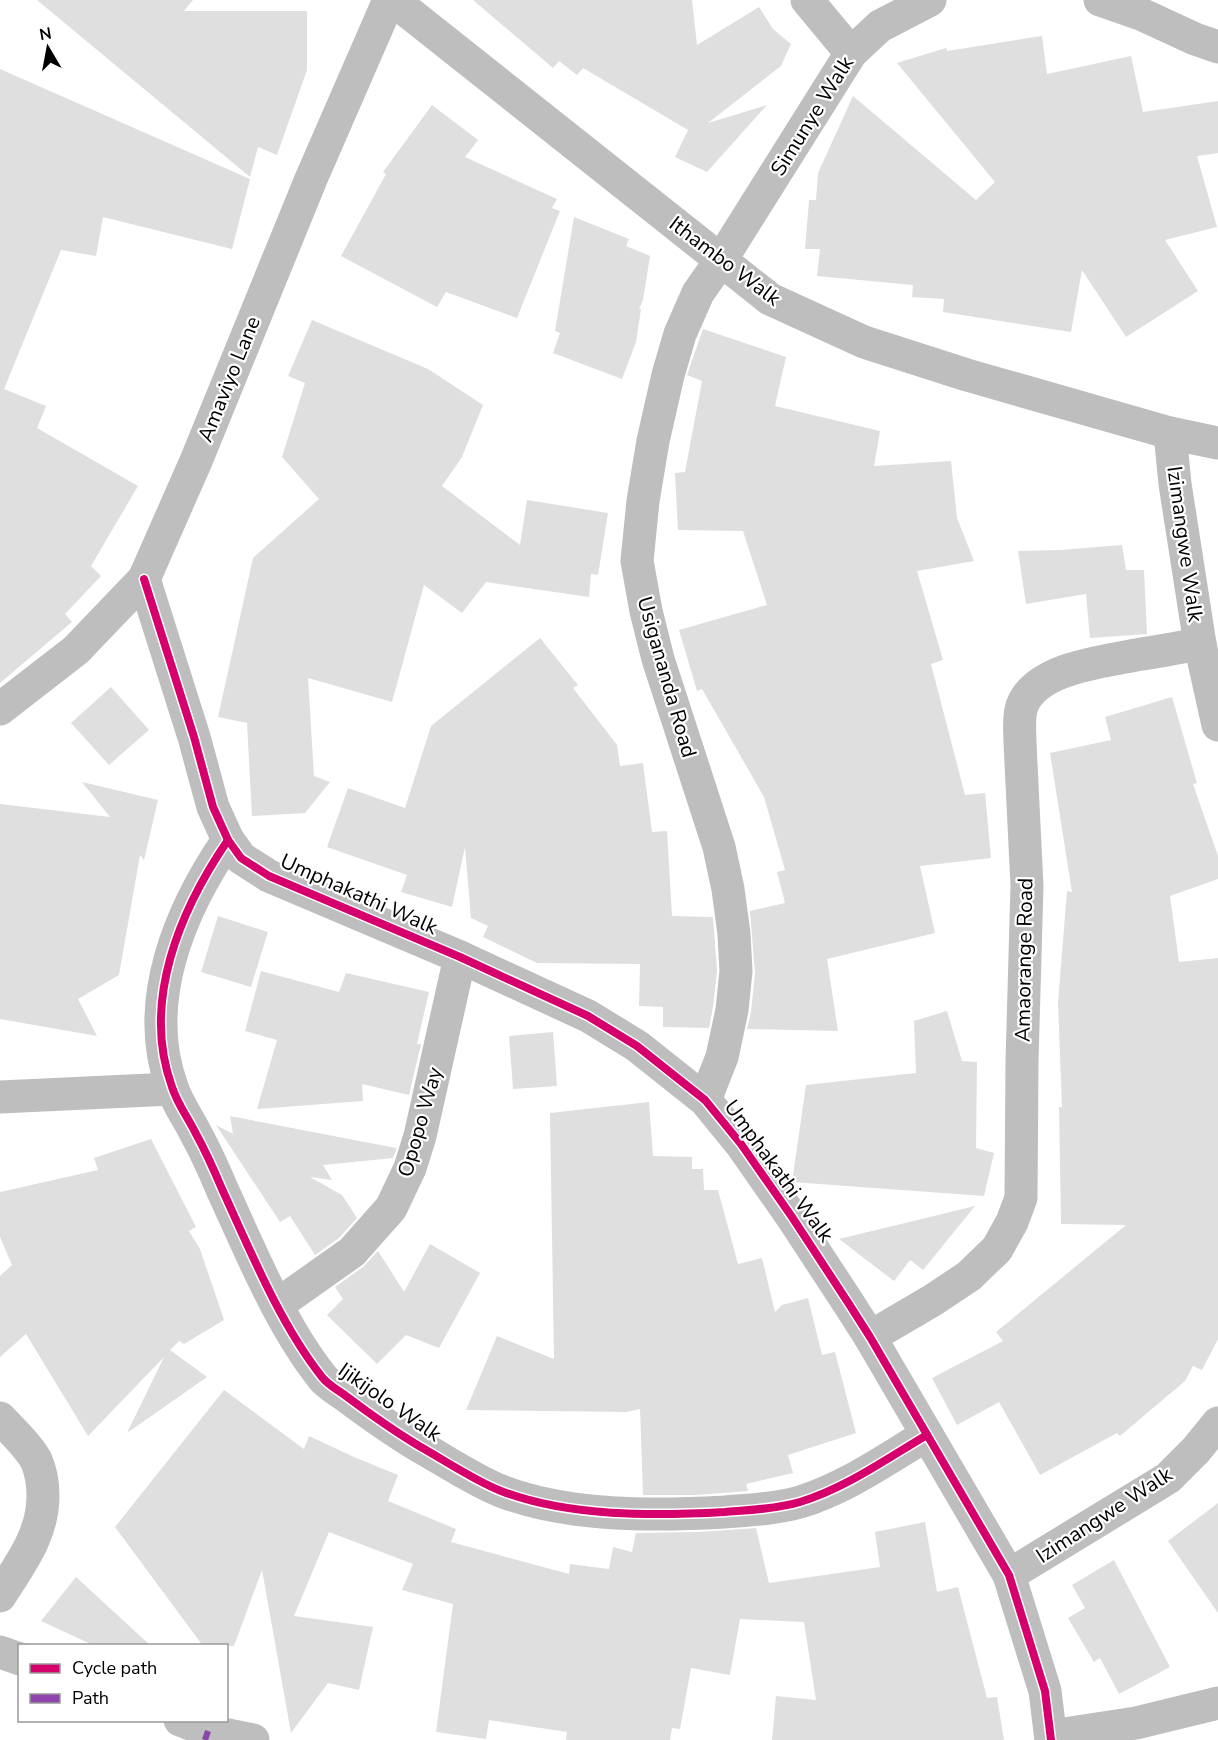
<svg xmlns="http://www.w3.org/2000/svg" width="1218" height="1740" viewBox="0 0 1218 1740" font-family="'Nunito Sans',sans-serif">
<style>
.building{fill:#dfdfdf}
.lines{fill:none;stroke-linecap:round;stroke-linejoin:round}
.minor{stroke:#bebebe;stroke-width:33}
.quiet{stroke:#8e44ad;stroke-width:6;stroke-dasharray:12 6;stroke-linecap:butt}
.cycleway-casing{stroke:#fff;stroke-width:11}
.cycleway{stroke:#d6006c;stroke-width:8}
.labels{text-anchor:middle;dominant-baseline:central;stroke-width:4.5;stroke-linejoin:round;paint-order:stroke}
.street-label{font-size:21px;fill:#000;stroke:#fff}
</style>
<rect width="100%" height="100%" fill="#fff"/>
<g class="building">
<path d="M 37,0 L 193,0 L 184,11 L 307,11 L 307,70 L 277,155 L 258,147 L 250,177 Z"/>
<path d="M 473,0 L 692,0 L 697,45 L 759,7 L 773,29 L 791,44 L 781,66 L 708,123 L 767,105 L 707,172 L 675,157 L 688,130 L 583,68 L 577,75 L 559,61 L 553,68 Z"/>
<path d="M 1042,36 L 1047,74 L 1131,56 L 1143,112 L 1218,101 L 1218,153 L 1197,156 L 1217,227 L 1165,240 L 1198,291 L 1126,337 L 1082,270 L 1071,332 L 943,312 L 944,299 L 912,297 L 913,285 L 817,276 L 820,249 L 805,249 L 809,200 L 816,200 L 818,173 L 853,96 L 976,200 L 995,182 L 897,63 L 946,48 L 947,51 Z"/>
<path d="M 0,69 L 250,179 L 232,249 L 103,217 L 96,256 L 61,250 L 4,389 L 46,406 L 37,428 L 138,486 L 91,566 L 101,576 L 65,614 L 72,622 L 0,683 Z"/>
<path d="M 432,105 L 478,140 L 465,157 L 557,199 L 552,208 L 560,211 L 517,318 L 446,292 L 437,307 L 341,256 L 386,174 L 383,172 Z"/>
<path d="M 574,217 L 629,239 L 626,246 L 650,256 L 643,300 L 639,309 L 641,309 L 636,342 L 622,379 L 553,353 L 560,333 L 555,331 Z"/>
<path d="M 312,320 L 428,369 L 483,405 L 462,457 L 442,486 L 520,545 L 527,500 L 608,513 L 598,575 L 591,574 L 589,597 L 486,582 L 462,613 L 424,585 L 392,702 L 308,678 L 314,776 L 330,782 L 305,813 L 252,816 L 247,723 L 218,717 L 253,558 L 319,499 L 282,457 L 305,383 L 288,376 Z"/>
<path d="M 703,329 L 786,357 L 775,406 L 880,431 L 874,466 L 951,461 L 957,518 L 974,561 L 917,571 L 943,660 L 931,664 L 965,795 L 985,793 L 991,858 L 920,866 L 935,933 L 827,959 L 838,1031 L 747,1029 L 751,1012 L 755,973 L 750,911 L 785,903 L 777,872 L 785,870 L 764,797 L 702,689 L 697,691 L 679,630 L 767,605 L 743,531 L 678,530 L 675,473 L 685,472 L 702,381 L 687,375 Z"/>
<path d="M 1122,545 L 1126,570 L 1144,570 L 1147,634 L 1090,638 L 1086,594 L 1026,604 L 1018,551 L 1061,550 Z"/>
<path d="M 540,638 L 578,685 L 573,688 L 617,745 L 620,766 L 643,763 L 652,832 L 667,831 L 672,916 L 713,917 L 717,971 L 713,1007 L 709,1028 L 663,1027 L 663,1007 L 639,1006 L 640,964 L 537,963 L 483,937 L 488,926 L 471,918 L 465,847 L 452,907 L 401,892 L 407,875 L 327,847 L 348,788 L 405,808 L 431,726 Z"/>
<path d="M 111,687 L 149,730 L 109,765 L 71,723 Z"/>
<path d="M 1172,697 L 1197,783 L 1193,784 L 1218,856 L 1218,879 L 1170,896 L 1179,962 L 1218,958 L 1218,1339 L 1202,1370 L 1193,1366 L 1185,1381 L 1120,1436 L 1117,1433 L 1040,1475 L 999,1402 L 957,1425 L 932,1378 L 1003,1341 L 996,1332 L 1126,1225 L 1061,1224 L 1059,1107 L 1062,1107 L 1058,1003 L 1067,891 L 1072,892 L 1050,753 L 1111,740 L 1105,717 Z"/>
<path d="M 82,782 L 158,800 L 144,860 L 140,855 L 119,975 L 78,999 L 97,1036 L 0,1019 L 0,804 L 110,817 Z"/>
<path d="M 218,916 L 268,932 L 251,987 L 201,972 Z"/>
<path d="M 261,971 L 339,992 L 346,973 L 429,992 L 417,1044 L 421,1044 L 409,1095 L 362,1084 L 363,1101 L 257,1109 L 277,1040 L 245,1031 Z"/>
<path d="M 947,1011 L 962,1061 L 977,1062 L 976,1148 L 994,1153 L 984,1196 L 792,1182 L 806,1085 L 916,1073 L 914,1021 Z"/>
<path d="M 553,1032 L 557,1086 L 513,1089 L 509,1036 Z"/>
<path d="M 649,1102 L 653,1156 L 692,1157 L 692,1169 L 703,1169 L 704,1190 L 718,1190 L 738,1264 L 762,1258 L 775,1312 L 782,1305 L 808,1298 L 822,1355 L 835,1352 L 856,1433 L 788,1455 L 793,1473 L 746,1484 L 748,1491 L 697,1495 L 643,1495 L 640,1409 L 626,1412 L 466,1410 L 497,1336 L 554,1359 L 550,1113 Z"/>
<path d="M 230,1116 L 396,1148 L 396,1151 L 393,1158 L 323,1165 L 332,1180 L 310,1177 L 342,1195 L 357,1218 L 339,1238 L 315,1255 L 290,1216 L 280,1222 L 216,1125 L 233,1134 Z"/>
<path d="M 151,1139 L 196,1227 L 189,1231 L 200,1249 L 224,1320 L 184,1344 L 179,1341 L 170,1350 L 207,1377 L 127,1433 L 164,1357 L 88,1436 L 26,1334 L 0,1357 L 0,1276 L 12,1265 L 0,1237 L 0,1192 L 98,1170 L 94,1158 Z"/>
<path d="M 975,1206 L 923,1270 L 910,1260 L 894,1281 L 839,1239 Z"/>
<path d="M 430,1244 L 480,1273 L 439,1348 L 406,1335 L 377,1364 L 327,1315 L 343,1299 L 335,1287 L 363,1267 L 378,1251 L 404,1292 Z"/>
<path d="M 224,1390 L 304,1449 L 309,1436 L 354,1457 L 398,1475 L 388,1501 L 456,1529 L 451,1542 L 569,1574 L 570,1564 L 609,1569 L 613,1547 L 632,1552 L 636,1533 L 698,1532 L 756,1528 L 769,1583 L 880,1567 L 875,1532 L 925,1522 L 937,1592 L 958,1587 L 987,1698 L 997,1697 L 1004,1740 L 772,1740 L 776,1696 L 816,1700 L 804,1622 L 740,1619 L 730,1675 L 691,1668 L 680,1729 L 672,1728 L 670,1740 L 566,1740 L 567,1732 L 489,1720 L 486,1739 L 436,1732 L 453,1604 L 402,1590 L 413,1564 L 329,1532 L 294,1616 L 373,1627 L 359,1690 L 328,1683 L 291,1733 L 262,1570 L 234,1646 L 203,1646 L 115,1527 Z"/>
<path d="M 1218,1503 L 1218,1613 L 1168,1541 Z"/>
<path d="M 1114,1560 L 1170,1667 L 1119,1694 L 1100,1658 L 1094,1662 L 1068,1618 L 1085,1608 L 1072,1585 Z"/>
<path d="M 76,1577 L 151,1646 L 95,1646 L 41,1621 Z"/>
</g>
<g class="lines">
<g class="minor">
<path d="M 393,0 L 770,299 L 864,342 L 967,375 L 1170,433 L 1218,443"/>
<path d="M 807,0 L 851,53"/>
<path d="M 1100,0 L 1143,15 L 1195,39 L 1218,47"/>
<path d="M 1170,433 L 1175,484 L 1200,644 L 1218,725"/>
<path d="M 144,579 L 194,737 L 213,807 L 228,840 L 241,858 L 269,876 L 460,957 L 588,1016 L 637,1046 L 705,1100 L 741,1144 L 792,1217 L 849,1304 L 870,1337 L 1009,1575 L 1045,1691 L 1051,1740"/>
<path d="M 0,709 L 76,650 L 144,579 L 196,461 L 311,179 L 389,0"/>
<path d="M 228,840 C 180,910 141,1002 172,1087 C 177,1103 188,1118 195,1132 C 205,1150 214,1170 222,1189 C 250,1250 280,1324 322,1377 C 328,1385 338,1390 346,1396 C 370,1414 394,1431 419,1446 C 444,1460 475,1481 501,1491 C 568,1517 654,1516 725,1512 C 749,1510 776,1509 800,1502 C 846,1488 886,1459 927,1435"/>
<path d="M 0,1097 L 172,1089"/>
<path d="M 705,1100 L 722,1057 L 732,1010 L 736,971 L 734,934 L 728,889 L 719,847 L 658,659 L 646,611 L 637,561 L 643,501 L 653,441 L 668,375 L 680,334 L 698,293 L 721,260 L 851,53 L 880,26 L 930,0"/>
<path d="M 277,1305 L 352,1252 L 391,1208 L 410,1168 L 420,1136 L 460,957"/>
<path d="M 870,1337 L 933,1300 L 969,1276 L 997,1249 L 1012,1222 L 1021,1198 L 1022,1061 L 1027,886 L 1020,743 C 1020,732 1018,717 1022,706 C 1036,668 1102,662 1136,655 C 1157,652 1178,648 1200,644"/>
<path d="M 0,1418 C 12,1431 27,1444 36,1460 C 41,1471 43,1484 43,1496 C 43,1535 20,1564 0,1596"/>
<path d="M 1009,1575 L 1168,1478 L 1196,1450 L 1218,1423"/>
<path d="M 0,1652 L 20,1659"/>
<path d="M 180,1720 L 208,1731 L 253,1740"/>
<path d="M 1051,1736 L 1136,1723 L 1218,1703"/>
</g>
<path class="quiet" d="M 205,1740 L 208,1731"/>
<g class="cycleway-casing">
<g id="cycleway">
<path d="M 144,579 L 194,737 L 213,807 L 228,840 L 241,858 L 269,876 L 460,957 L 588,1016 L 637,1046 L 705,1100 L 741,1144 L 792,1217 L 849,1304 L 870,1337 L 1009,1575 L 1045,1691 L 1051,1740"/>
<path d="M 228,840 C 180,910 141,1002 172,1087 C 177,1103 188,1118 195,1132 C 205,1150 214,1170 222,1189 C 250,1250 280,1324 322,1377 C 328,1385 338,1390 346,1396 C 370,1414 394,1431 419,1446 C 444,1460 475,1481 501,1491 C 568,1517 654,1516 725,1512 C 749,1510 776,1509 800,1502 C 846,1488 886,1459 927,1435"/>
</g>
</g>
<use href="#cycleway" class="cycleway"/>
</g>
<g class="labels">
<g class="street-label">
<text transform="translate(812 116) rotate(-58)">Simunye Walk</text>
<text transform="translate(725 261) rotate(37)">Ithambo Walk</text>
<text transform="translate(229 379) rotate(-68)">Amaviyo Lane</text>
<text transform="translate(1185 544) rotate(82)">Izimangwe Walk</text>
<text transform="translate(667 677) rotate(74)">Usigananda Road</text>
<text transform="translate(359 894) rotate(24)">Umphakathi Walk</text>
<text transform="translate(1024 960) rotate(-89)">Amaorange Road</text>
<text transform="translate(420 1122) rotate(-74)">Opopo Way</text>
<text transform="translate(779 1171) rotate(54)">Umphakathi Walk</text>
<text transform="translate(390 1402) rotate(35)">Ijikijolo Walk</text>
<text transform="translate(1104 1515) rotate(-33)">Izimangwe Walk</text>
</g>
</g>
<rect x="18" y="1644" width="210" height="78" fill="#ffffff" stroke="#999999" stroke-width="1.5"/>
<rect x="30" y="1664" width="30" height="9" fill="#d6006c" stroke="#999999" stroke-width="1.5"/>
<text x="72" y="1674" font-size="18" fill="#000000">Cycle path</text>
<rect x="30" y="1694" width="30" height="9" fill="#8e44ad" stroke="#999999" stroke-width="1.5"/>
<text x="72" y="1704" font-size="18" fill="#000000">Path</text>
<g transform="translate(48 48) rotate(350)" stroke="#ffffff" stroke-width="4.5" paint-order="stroke">
<path d="M0-4.5L10 22L0 15L-10 22Z" fill="#000000"/>
<text y="-9" font-size="16" font-weight="bold" text-anchor="middle" fill="#000000">N</text>
</g>
</svg>
